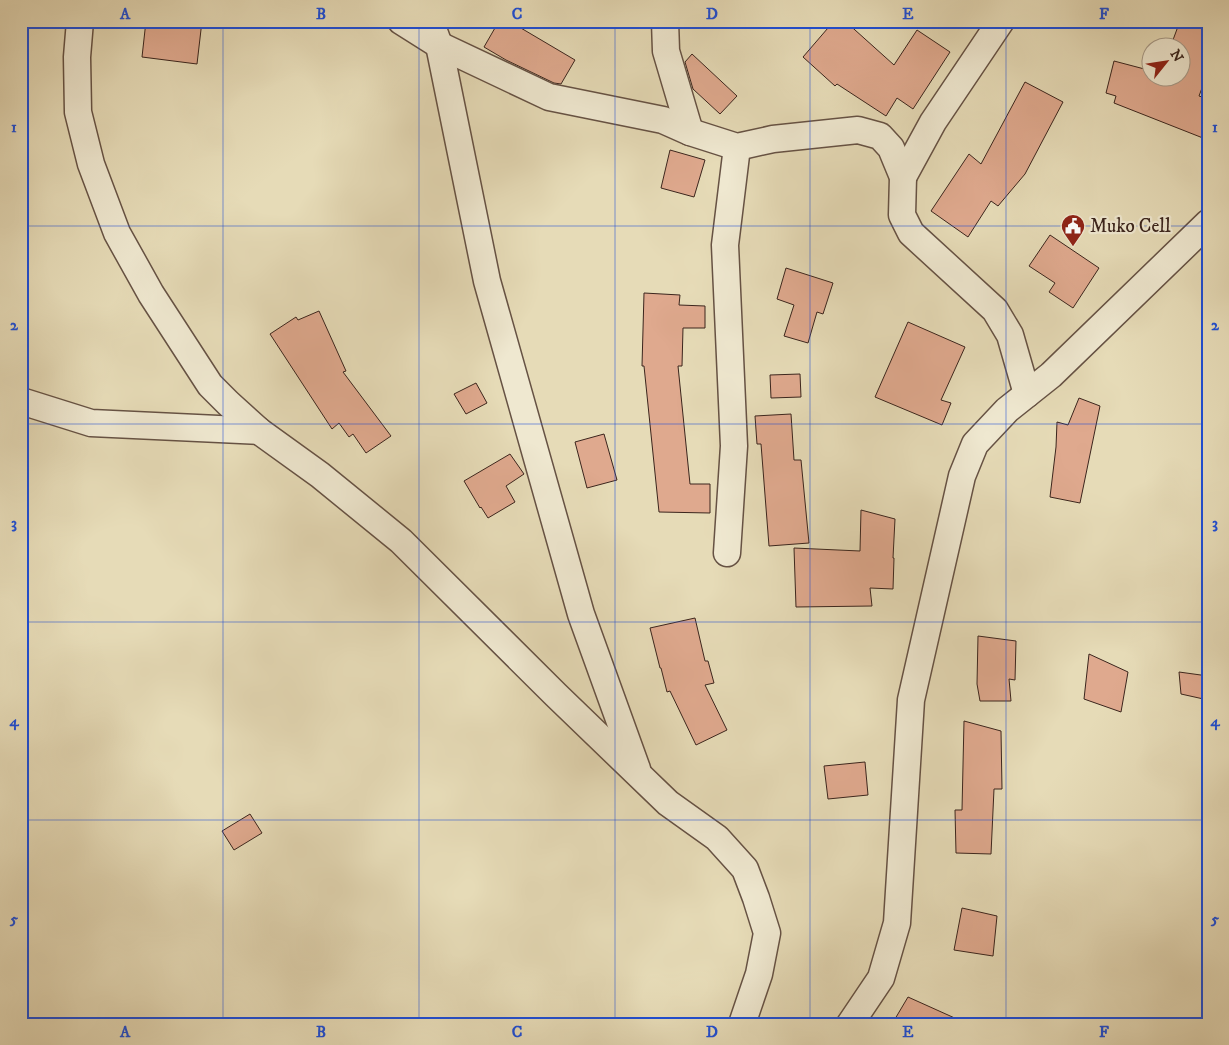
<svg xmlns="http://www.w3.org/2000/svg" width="1229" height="1045" viewBox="0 0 1229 1045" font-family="'IM FELL DW Pica',serif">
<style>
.building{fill:#dfa98e;stroke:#3b251d}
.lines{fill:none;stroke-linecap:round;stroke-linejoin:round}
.minor-casing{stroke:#665244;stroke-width:29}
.minor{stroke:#efe8d0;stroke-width:26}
.grid{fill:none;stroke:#1d4ed8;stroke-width:1;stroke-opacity:0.55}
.labels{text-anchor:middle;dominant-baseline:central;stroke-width:4.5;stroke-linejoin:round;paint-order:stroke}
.poi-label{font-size:19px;fill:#3b251d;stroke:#efe8d0;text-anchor:start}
.neatline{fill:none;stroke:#1d4ed8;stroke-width:2}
.grid-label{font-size:16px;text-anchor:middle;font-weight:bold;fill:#1d4ed8}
</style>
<rect width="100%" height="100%" fill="#e6dbb7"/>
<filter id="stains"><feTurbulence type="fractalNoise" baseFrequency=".004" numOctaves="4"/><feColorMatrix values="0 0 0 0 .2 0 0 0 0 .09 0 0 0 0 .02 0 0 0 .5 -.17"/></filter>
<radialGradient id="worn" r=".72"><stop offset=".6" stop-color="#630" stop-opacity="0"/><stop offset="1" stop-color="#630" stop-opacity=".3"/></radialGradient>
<g class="building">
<path d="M 146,21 L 202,21 L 197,64 L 142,57 Z"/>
<path d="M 499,21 L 509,21 L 575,60 L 561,84 L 554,83 L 506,60 L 484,47 Z"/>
<path d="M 834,21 L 845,21 L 894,65 L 917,30 L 950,52 L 913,109 L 897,98 L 886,116 L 837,84 L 835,86 L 803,57 Z"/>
<path d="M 1180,21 L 1184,21 L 1208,30 L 1208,72 L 1199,96 L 1208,99 L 1208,140 L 1114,103 L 1116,96 L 1106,93 L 1114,61 L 1152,71 L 1152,78 L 1182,78 L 1182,48 L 1170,48 Z"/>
<path d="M 692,54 L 737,96 L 720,114 L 693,89 L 685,62 Z"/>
<path d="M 1025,82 L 1063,102 L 1025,174 L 998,206 L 991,201 L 968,237 L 931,211 L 969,154 L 981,164 Z"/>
<path d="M 670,150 L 705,160 L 694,197 L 661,188 Z"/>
<path d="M 1050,235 L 1099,268 L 1073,308 L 1049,292 L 1055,283 L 1029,266 Z"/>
<path d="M 786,268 L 833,283 L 823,314 L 817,312 L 808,343 L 784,336 L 794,305 L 777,299 Z"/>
<path d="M 644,293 L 680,295 L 679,305 L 705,306 L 705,328 L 683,328 L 682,366 L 678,366 L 690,484 L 710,484 L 710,513 L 659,512 L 644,366 L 642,366 Z"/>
<path d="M 319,311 L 346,371 L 343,372 L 391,436 L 366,453 L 353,434 L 349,437 L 339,423 L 332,429 L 270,334 L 296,317 L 298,320 Z"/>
<path d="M 908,322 L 965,347 L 941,400 L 951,403 L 942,425 L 875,397 Z"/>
<path d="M 800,374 L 801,397 L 771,398 L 770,375 Z"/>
<path d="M 476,383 L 487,403 L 466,414 L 454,394 Z"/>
<path d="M 1079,398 L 1100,406 L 1080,503 L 1050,497 L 1056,447 L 1057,422 L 1068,425 Z"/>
<path d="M 791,414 L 794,460 L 801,460 L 809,543 L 769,546 L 761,444 L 757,444 L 755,416 Z"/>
<path d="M 604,434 L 617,480 L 587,488 L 575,442 Z"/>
<path d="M 510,454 L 524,474 L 506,486 L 515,502 L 488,518 L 481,507 L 480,508 L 464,481 Z"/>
<path d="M 861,510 L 895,519 L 893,558 L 894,558 L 893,589 L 870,588 L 872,606 L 796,607 L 794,548 L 860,551 Z"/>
<path d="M 695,618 L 705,661 L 708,661 L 714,683 L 705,685 L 727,730 L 696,745 L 670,691 L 667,692 L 661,668 L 660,668 L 650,628 Z"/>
<path d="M 978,636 L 1016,641 L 1015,680 L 1009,679 L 1011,701 L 980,701 L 977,684 Z"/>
<path d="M 1089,654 L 1128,672 L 1121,712 L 1084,699 Z"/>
<path d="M 1179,672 L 1208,676 L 1208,700 L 1181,694 Z"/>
<path d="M 964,721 L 1001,731 L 1002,789 L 994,789 L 991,854 L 956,853 L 955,810 L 962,810 Z"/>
<path d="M 865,762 L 868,795 L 828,799 L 824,766 Z"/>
<path d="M 250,814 L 262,833 L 234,850 L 222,831 Z"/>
<path d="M 962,908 L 997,916 L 993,956 L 954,950 Z"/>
<path d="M 908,997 L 968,1024 L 892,1024 Z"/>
</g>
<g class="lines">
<g class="minor-casing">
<g id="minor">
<path d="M 80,21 L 77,57 L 78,112 L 91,164 L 117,233 L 151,294 L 210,385 L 228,403 L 259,431 L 320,475 L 401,541 L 556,695 L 668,803 L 717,838 L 745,869 L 756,898 L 767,933 L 759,974 L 742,1024"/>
<path d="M 401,21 L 439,45 L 549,97 L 663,120 L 690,132 L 737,147 L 773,139 L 858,130 L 880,136 L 891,148 L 903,177 L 902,215 L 911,233 L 995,310 L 1010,335 L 1027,394"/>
<path d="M 665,21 L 666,51 L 690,132"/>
<path d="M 435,34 L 439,45 L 487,281 L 581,614 L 637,769"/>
<path d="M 903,177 L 933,122 L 1001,21"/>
<path d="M 21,401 L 91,423 L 259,431"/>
<path d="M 727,553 L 734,446 L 725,245 L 737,147"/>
<path d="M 850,1024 L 881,978 L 897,923 L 911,700 L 962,476 L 975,444 L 1007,410 L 1051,375 L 1208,223"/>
</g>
</g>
<use href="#minor" class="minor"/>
</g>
<path class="grid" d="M 223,21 L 223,1024M 419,21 L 419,1024M 615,21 L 615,1024M 810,21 L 810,1024M 1006,21 L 1006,1024M 21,226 L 1208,226M 21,424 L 1208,424M 21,622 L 1208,622M 21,820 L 1208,820"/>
<defs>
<g id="civic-pin" transform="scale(1.25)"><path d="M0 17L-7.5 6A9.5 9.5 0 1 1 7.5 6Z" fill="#8f2418" stroke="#efe8d0"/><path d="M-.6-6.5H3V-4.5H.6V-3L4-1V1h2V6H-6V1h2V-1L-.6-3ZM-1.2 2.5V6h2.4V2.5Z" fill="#fff"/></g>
</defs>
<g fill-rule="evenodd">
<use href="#civic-pin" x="1073" y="226"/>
</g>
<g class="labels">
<g class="poi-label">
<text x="1090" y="226">Muko Cell</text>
</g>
</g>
<rect width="1229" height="1045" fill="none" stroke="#e6dbb7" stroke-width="55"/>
<g transform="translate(1166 62) rotate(60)"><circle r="24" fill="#efe8d0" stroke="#a79a88"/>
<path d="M0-4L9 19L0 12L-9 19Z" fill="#8f2418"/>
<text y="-8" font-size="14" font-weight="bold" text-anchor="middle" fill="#3b251d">N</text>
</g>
<rect x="28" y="28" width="1174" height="990" class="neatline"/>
<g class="grid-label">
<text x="125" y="19">A</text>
<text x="321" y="19">B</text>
<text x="517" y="19">C</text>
<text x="712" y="19">D</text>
<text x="908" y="19">E</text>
<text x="1104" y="19">F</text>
<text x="14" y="132">1</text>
<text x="1215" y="132">1</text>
<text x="14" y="330">2</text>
<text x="1215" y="330">2</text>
<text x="14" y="528">3</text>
<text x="1215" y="528">3</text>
<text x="14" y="726">4</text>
<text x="1215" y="726">4</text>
<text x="14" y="924">5</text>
<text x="1215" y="924">5</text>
<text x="125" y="1037">A</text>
<text x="321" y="1037">B</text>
<text x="517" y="1037">C</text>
<text x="712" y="1037">D</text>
<text x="908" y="1037">E</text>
<text x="1104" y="1037">F</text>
</g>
<rect width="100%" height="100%" filter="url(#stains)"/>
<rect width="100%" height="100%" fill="url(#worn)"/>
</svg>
